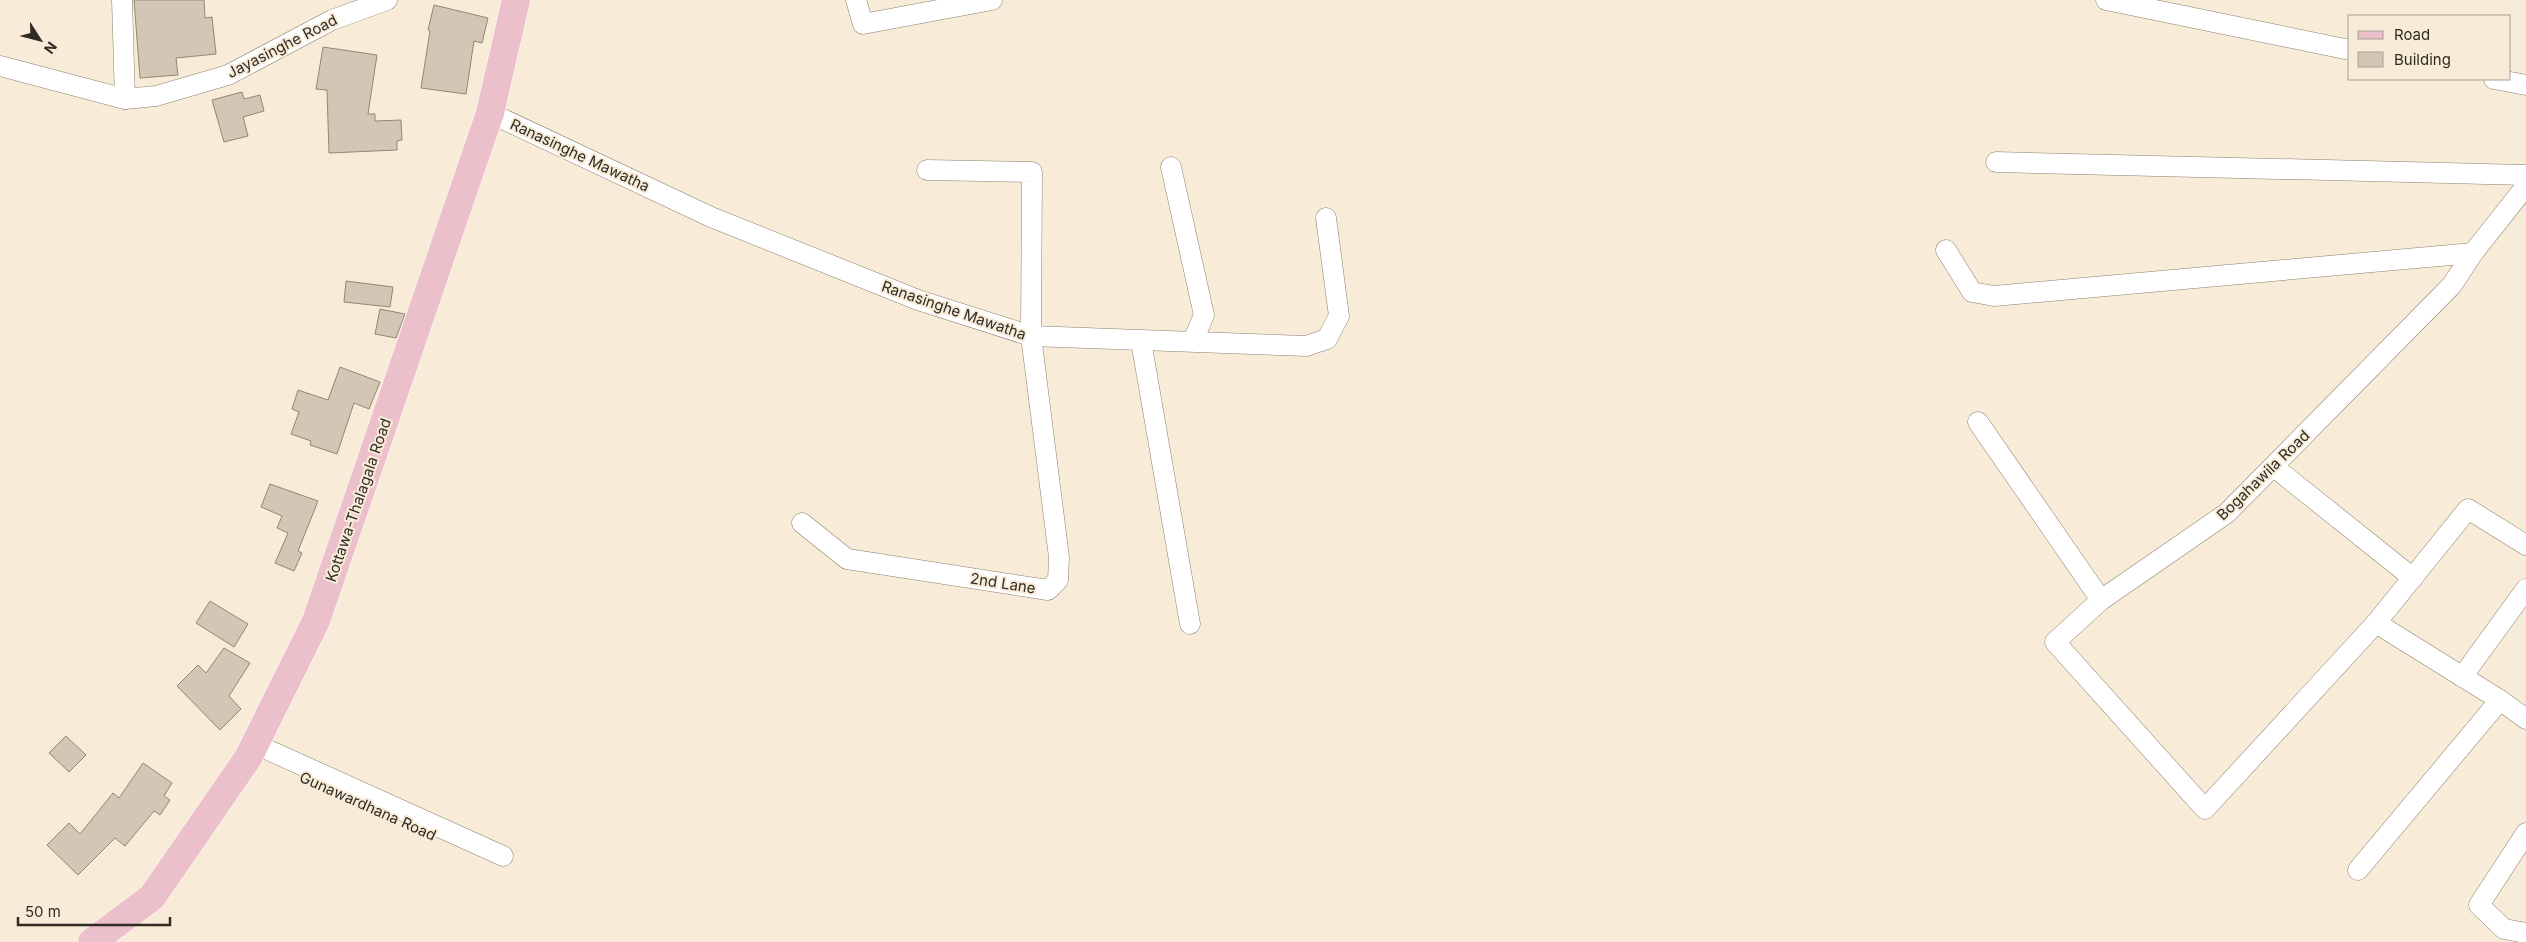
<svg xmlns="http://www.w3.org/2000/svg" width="2526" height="942" viewBox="0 0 2526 942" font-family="Inter,sans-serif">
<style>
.building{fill:#d2c7b4;stroke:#928775}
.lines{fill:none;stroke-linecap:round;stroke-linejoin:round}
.street-casing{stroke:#8a806e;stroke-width:21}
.primary-casing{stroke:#fff;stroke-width:29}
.street{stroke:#fff;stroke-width:20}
.primary{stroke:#ecc0cb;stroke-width:28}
.labels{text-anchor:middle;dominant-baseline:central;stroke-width:4;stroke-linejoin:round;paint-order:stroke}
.street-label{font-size:15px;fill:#302b24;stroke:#f8ecd9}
</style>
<rect width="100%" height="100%" fill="#f8ecd9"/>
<g class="building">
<path d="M 134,0 L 204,0 L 205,18 L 212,17 L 216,54 L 176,58 L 178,75 L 140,78 Z"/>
<path d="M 434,5 L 488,18 L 482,43 L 474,41 L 466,94 L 421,88 L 430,31 L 428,30 Z"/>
<path d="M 323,47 L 377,55 L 368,114 L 375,114 L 375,121 L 401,120 L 402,140 L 397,141 L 397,150 L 329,153 L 327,90 L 316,89 Z"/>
<path d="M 242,92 L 244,99 L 260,95 L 264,111 L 243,117 L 248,136 L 224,142 L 212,100 Z"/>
<path d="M 346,281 L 393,287 L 390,307 L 344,302 Z"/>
<path d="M 380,309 L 405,314 L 396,338 L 375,334 Z"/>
<path d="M 340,367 L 380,382 L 369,409 L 354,403 L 337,454 L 310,445 L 311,441 L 291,434 L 299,412 L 292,409 L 298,390 L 328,400 Z"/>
<path d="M 270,484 L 318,501 L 298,551 L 302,553 L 294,571 L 275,563 L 288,533 L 277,528 L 282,516 L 261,507 Z"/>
<path d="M 210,601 L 248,624 L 234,647 L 196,623 Z"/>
<path d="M 224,648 L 250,663 L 229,696 L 241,709 L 220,730 L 177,686 L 198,665 L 206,673 Z"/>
<path d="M 66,736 L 86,755 L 69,772 L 49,753 Z"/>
<path d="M 143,763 L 172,783 L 164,796 L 170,800 L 160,815 L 154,811 L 125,846 L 115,838 L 78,875 L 47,845 L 69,823 L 80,834 L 113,793 L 119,798 Z"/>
</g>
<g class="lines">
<g class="street-casing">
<g id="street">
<path d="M 122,0 L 125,99"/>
<path d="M 856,0 L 863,24 L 992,0"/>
<path d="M 2106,0 L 2350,50"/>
<path d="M 0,66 L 125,99 L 156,96 L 228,75 L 332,20 L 387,0"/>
<path d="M 2494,79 L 2526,85"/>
<path d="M 490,113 L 711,217 L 918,300 L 1031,336 L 1306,346 L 1327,339 L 1339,316 L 1326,218"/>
<path d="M 1996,162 L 2526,175"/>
<path d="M 1171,167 L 1204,315 L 1193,341"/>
<path d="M 1946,250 L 1972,292 L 1994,296 L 2473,253"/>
<path d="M 1141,341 L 1190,624"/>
<path d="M 1978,422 L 2101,600 L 2227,513 L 2452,285 L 2473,253 L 2526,186"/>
<path d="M 2274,467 L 2413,578"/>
<path d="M 802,523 L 847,559 L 1048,590 L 1058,580 L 1059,557 L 1031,336 L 1032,172 L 927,170"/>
<path d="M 2101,600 L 2055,642 L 2205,809 L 2376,623 L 2500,700 L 2526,719"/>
<path d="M 2376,623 L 2468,509 L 2526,545"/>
<path d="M 2462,677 L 2526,589"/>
<path d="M 255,744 L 503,856"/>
<path d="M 2526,833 L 2479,905 L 2504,929 L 2526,933"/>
<path d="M 2358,870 L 2500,700"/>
</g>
</g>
<g class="primary-casing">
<path id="primary" d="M 92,942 L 152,897 L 248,758 L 316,621 L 490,113 L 516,0"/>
</g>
<use href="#street" class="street"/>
<use href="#primary" class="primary"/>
</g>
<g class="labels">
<g class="street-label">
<text transform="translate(282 46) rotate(-27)">Jayasinghe Road</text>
<text transform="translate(580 155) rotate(25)">Ranasinghe Mawatha</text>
<text transform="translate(954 310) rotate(19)">Ranasinghe Mawatha</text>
<text transform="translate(2263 475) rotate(-44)">Bogahawila Road</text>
<text transform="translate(358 500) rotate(-71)">Kottawa-Thalagala Road</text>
<text transform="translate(1003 583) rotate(9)">2nd Lane</text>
<text transform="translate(368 806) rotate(24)">Gunawardhana Road</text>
</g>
</g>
<rect x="2348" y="15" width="162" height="65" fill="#f8ecd9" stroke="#a89f91"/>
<rect x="2358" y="31" width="25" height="8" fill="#ecc0cb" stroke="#a89f91"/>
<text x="2394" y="40" font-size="15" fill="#302b24">Road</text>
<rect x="2358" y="52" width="25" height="15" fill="#d2c7b4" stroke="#a89f91"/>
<text x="2394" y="65" font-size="15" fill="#302b24">Building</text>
<g transform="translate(40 40) rotate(126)" stroke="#f8ecd9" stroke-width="4" paint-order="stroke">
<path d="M0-4L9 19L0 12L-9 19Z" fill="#302b24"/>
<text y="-8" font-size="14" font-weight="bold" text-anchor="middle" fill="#302b24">N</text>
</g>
<path d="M18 917v8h152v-8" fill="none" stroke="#302b24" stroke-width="2.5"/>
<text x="25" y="917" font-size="15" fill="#302b24" stroke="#f8ecd9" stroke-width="4" paint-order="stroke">50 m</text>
</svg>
